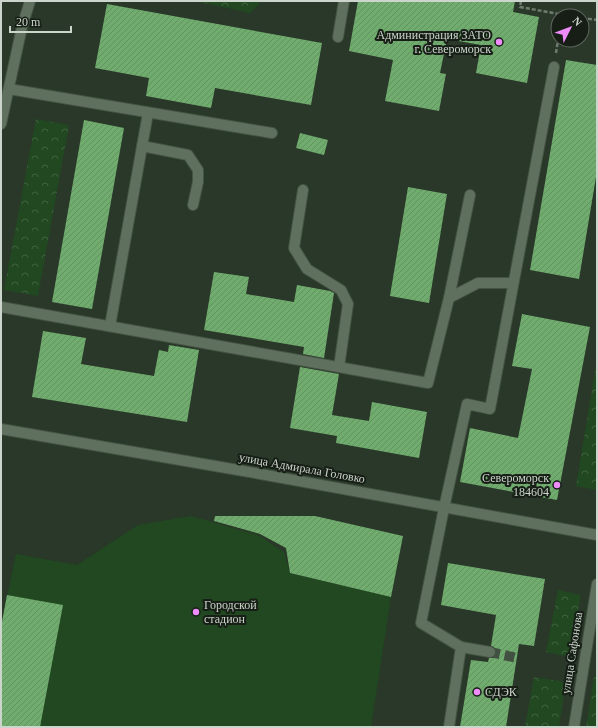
<svg xmlns="http://www.w3.org/2000/svg" width="598" height="728" viewBox="0 0 598 728" font-family="'Times New Roman',serif">
<style>
.forest{fill:url(#forest-crowns)}
.pitch{fill:#214820}
.building{fill:url(#building-hatch)}
.lines{fill:none;stroke-linecap:round;stroke-linejoin:round}
.minor-tunnel{stroke:#415040;stroke-width:10;stroke-dasharray:10 5;stroke-linecap:butt}
.minor-casing{stroke:#455344;stroke-width:12}
.path{stroke:#6f7b6e;stroke-width:2.5;stroke-dasharray:4 2;stroke-linecap:butt}
.minor{stroke:#5f715e;stroke-width:10}
.poi-dot{fill:#ee8cf9;stroke:#161e16;stroke-width:1.5}
.labels{text-anchor:middle;dominant-baseline:central;stroke-width:4;stroke-linejoin:round;paint-order:stroke}
.poi-label{font-size:12px;fill:#ccd5cb;stroke:#161e16;text-anchor:end}
.street-label{font-size:12px;fill:#ccd5cb;stroke:#161e16}
</style>
<defs>
<pattern id="forest-crowns" width="20" height="18" patternUnits="userSpaceOnUse"><rect width="20" height="18" fill="#214820"/><path d="M2 6a3 3 0 1 1 6 0M12 15a3 3 0 1 1 6 0" fill="none" stroke="#40623f"/></pattern>
<pattern id="building-hatch" width="6" height="6" patternUnits="userSpaceOnUse"><rect width="6" height="6" fill="#70ac6e"/><path d="M-1 1l2-2M0 6l6-6M5 7l2-2" fill="none" stroke="#639162"/></pattern>
</defs>
<rect width="100%" height="100%" fill="#293828"/>
<g class="forest">
<path d="M 195,1 L 259,1 L 259,4 L 250,13 Z"/>
<path d="M 36,119 L 69,125 L 38,296 L 4,290 Z"/>
<path d="M 597,360 L 597,490 L 576,486 Z"/>
<path d="M 558,590 L 581,595 L 569,657 L 546,652 Z"/>
<path d="M 534,677 L 566,682 L 559,727 L 525,727 Z"/>
<path d="M 594,677 L 597,677 L 597,727 L 586,727 Z"/>
</g>
<path class="pitch" d="M 191,516 L 258,535 L 284,552 L 290,573 L 391,597 L 371,727 L 1,727 L 1,627 L 16,554 L 77,565 L 138,525 Z"/>
<g class="building">
<path d="M 358,1 L 515,1 L 513,12 L 539,17 L 527,83 L 476,73 L 481,45 L 447,39 L 440,73 L 446,74 L 439,111 L 385,101 L 393,60 L 349,51 Z"/>
<path d="M 107,4 L 322,43 L 311,105 L 215,88 L 211,108 L 146,96 L 149,78 L 95,68 Z"/>
<path d="M 566,60 L 597,65 L 597,171 L 579,279 L 530,270 Z"/>
<path d="M 84,120 L 124,128 L 92,309 L 52,302 Z"/>
<path d="M 300,133 L 328,140 L 324,155 L 296,148 Z"/>
<path d="M 408,187 L 447,194 L 429,303 L 390,296 Z"/>
<path d="M 214,272 L 249,277 L 246,294 L 294,302 L 297,285 L 330,291 L 334,293 L 324,358 L 303,354 L 304,347 L 204,330 Z"/>
<path d="M 522,314 L 590,327 L 557,500 L 460,482 L 470,428 L 518,438 L 532,369 L 512,366 Z"/>
<path d="M 43,331 L 86,338 L 81,364 L 154,376 L 159,350 L 168,352 L 169,345 L 199,350 L 187,422 L 32,397 Z"/>
<path d="M 300,367 L 339,374 L 332,415 L 369,421 L 372,402 L 427,412 L 419,458 L 336,443 L 337,436 L 290,428 Z"/>
<path d="M 215,516 L 315,516 L 403,536 L 391,597 L 290,573 L 286,548 L 260,534 L 214,521 Z"/>
<path d="M 448,563 L 545,579 L 534,646 L 519,644 L 506,727 L 460,727 L 471,660 L 488,662 L 489,658 L 493,658 L 496,653 L 494,647 L 491,646 L 496,615 L 441,605 Z"/>
<path d="M 7,595 L 63,605 L 40,727 L 1,727 L 1,627 Z"/>
</g>
<g class="lines">
<path class="minor-tunnel" d="M 490,652 L 517,658"/>
<g class="minor-casing">
<g id="minor">
<path d="M 338,37 L 344,1"/>
<path d="M 9,89 L 272,133"/>
<path d="M 1,124 L 22,27 L 30,1"/>
<path d="M 142,146 L 188,155 L 198,170 L 198,182 L 193,205"/>
<path d="M 303,190 L 294,248 L 307,269 L 341,290 L 348,304 L 339,367"/>
<path d="M 449,298 L 470,195"/>
<path d="M 1,307 L 428,383 L 449,298 L 478,283 L 513,283"/>
<path d="M 110,326 L 148,113"/>
<path d="M 1,429 L 238,470 L 597,535"/>
<path d="M 461,647 L 490,652"/>
<path d="M 449,727 L 461,647 L 421,623 L 444,508 L 467,404 L 490,409 L 554,67"/>
<path d="M 574,727 L 597,584"/>
</g>
</g>
<g class="path">
<path d="M 521,1 L 520,7 L 570,16"/>
<path d="M 582,18 L 597,20"/>
<path d="M 556,53 L 558,40"/>
</g>
<use href="#minor" class="minor"/>
</g>
<g class="poi-dot">
<circle cx="499" cy="42" r="4"/>
<circle cx="557" cy="485" r="4"/>
<circle cx="196" cy="612" r="4"/>
<circle cx="477" cy="692" r="4"/>
</g>
<g class="labels">
<g class="poi-label">
<text x="491" y="35">Администрация ЗАТО<tspan x="491" dy="14">г. Североморск</tspan></text>
<text x="549" y="478">Североморск<tspan x="549" dy="14">184604</tspan></text>
<text x="204" y="605" text-anchor="start">Городской<tspan x="204" dy="14">стадион</tspan></text>
<text x="485" y="692" text-anchor="start">СДЭК</text>
</g>
<g class="street-label">
<text transform="translate(302 468) rotate(10)">улица Адмирала Головко</text>
<text transform="translate(572 653) rotate(-81)">улица Сафонова</text>
</g>
</g>
<rect width="598" height="728" fill="none" stroke="#ccd5cb" stroke-width="4"/>
<g transform="translate(570 28) rotate(48)"><circle r="19" fill="#161e16" stroke="#5f675e"/>
<path d="M0-3L7 15L0 10L-7 15Z" fill="#ee8cf9"/>
<text y="-6" font-size="11" font-weight="bold" text-anchor="middle" fill="#ccd5cb">N</text>
</g>
<path d="M10 26v6h61v-6" fill="none" stroke="#ccd5cb" stroke-width="2"/>
<text x="16" y="26" font-size="12" fill="#ccd5cb" stroke="#161e16" stroke-width="3" paint-order="stroke">20 m</text>
</svg>
